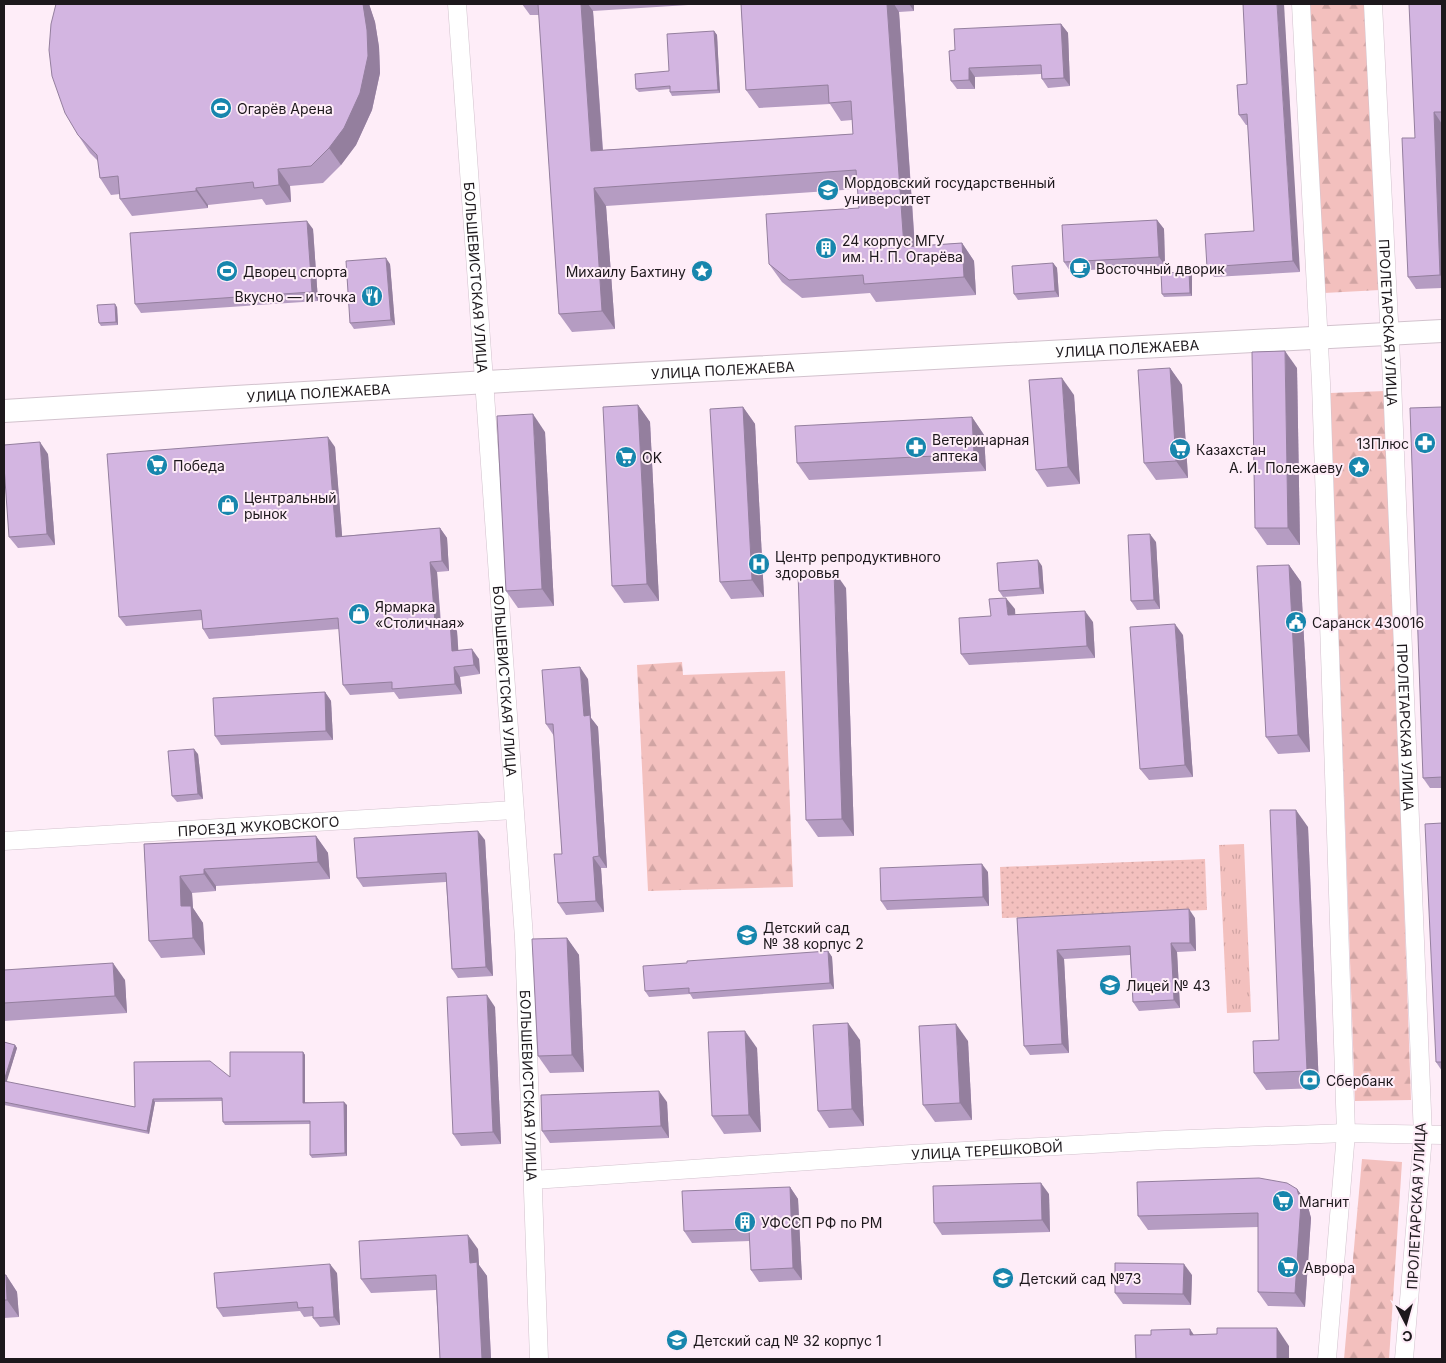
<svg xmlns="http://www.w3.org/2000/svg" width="1446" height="1363" viewBox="0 0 1446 1363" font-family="Inter,sans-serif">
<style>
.grass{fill:url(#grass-dots)}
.forest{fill:url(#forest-firs)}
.park{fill:url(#park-tufts)}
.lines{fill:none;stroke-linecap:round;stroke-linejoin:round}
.minor-casing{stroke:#d2c2cd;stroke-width:19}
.major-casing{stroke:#d2c2cd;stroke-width:24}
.minor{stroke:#fff;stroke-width:18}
.major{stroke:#fff;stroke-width:22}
.wall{fill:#b59cc2}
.shaded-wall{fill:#947f9e}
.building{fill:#d3b5e1;stroke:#947f9e}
.labels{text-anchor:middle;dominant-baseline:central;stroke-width:4;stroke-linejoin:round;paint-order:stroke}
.poi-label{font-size:14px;fill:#1d181c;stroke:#feedf8;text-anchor:start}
.street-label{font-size:14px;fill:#1d181c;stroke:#feedf8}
</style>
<defs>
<pattern id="grass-dots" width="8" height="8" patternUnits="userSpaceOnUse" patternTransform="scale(1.25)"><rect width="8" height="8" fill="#f3c0be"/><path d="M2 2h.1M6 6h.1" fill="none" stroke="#d0a4a3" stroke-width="1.8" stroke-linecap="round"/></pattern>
<pattern id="forest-firs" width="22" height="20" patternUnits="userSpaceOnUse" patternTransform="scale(1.25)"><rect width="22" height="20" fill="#f3c0be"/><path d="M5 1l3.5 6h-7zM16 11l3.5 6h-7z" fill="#d0a4a3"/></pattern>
<pattern id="park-tufts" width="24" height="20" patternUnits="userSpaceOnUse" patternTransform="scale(1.25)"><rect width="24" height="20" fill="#f3c0be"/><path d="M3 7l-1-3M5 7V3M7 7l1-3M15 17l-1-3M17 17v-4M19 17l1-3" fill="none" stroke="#d0a4a3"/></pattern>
</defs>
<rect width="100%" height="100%" fill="#feedf8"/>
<path class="grass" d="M 1205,859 L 1207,910 L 1002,918 L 1000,867 Z"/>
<g class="forest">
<path d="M 1309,4 L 1364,4 L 1380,290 L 1324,293 Z"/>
<path d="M 1386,391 L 1411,1100 L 1355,1101 L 1330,393 Z"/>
<path d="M 682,662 L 683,675 L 785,671 L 793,887 L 648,891 L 637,665 Z"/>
<path d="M 1362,1159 L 1402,1162 L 1389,1359 L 1344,1359 Z"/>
</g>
<path class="park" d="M 1244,844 L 1251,1012 L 1227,1013 L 1219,845 Z"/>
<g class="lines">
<g class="minor-casing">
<g id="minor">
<path id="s1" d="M 457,4 L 524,938 L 539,1359"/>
<path d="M 1301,4 L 1321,383 L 1346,1133 L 1327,1359"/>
<path id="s2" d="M 1373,4 L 1392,381 L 1423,1136 L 1404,1359"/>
<path id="s3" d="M 4,841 L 513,810"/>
<path id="s4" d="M 533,1180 L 911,1154 L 1165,1140 L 1346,1133 L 1442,1135"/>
</g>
</g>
<g class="major-casing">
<g id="major">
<path id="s5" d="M 4,411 L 504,381 L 1442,331"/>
</g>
</g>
<use href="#minor" class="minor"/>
<use href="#major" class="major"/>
</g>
<g class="wall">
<path d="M 56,4 L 369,4 L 375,22 L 379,47 L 380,73 L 372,110 L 356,145 L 341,165 L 323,183 L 290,186 L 291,202 L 266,205 L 262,199 L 208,205 L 208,208 L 132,216 L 120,199 L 120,194 L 111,195 L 100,178 L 98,161 L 90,153 L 78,135 Z"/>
<path d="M 522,4 L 704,4 L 593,11 L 603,150 L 853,134 L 852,120 L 841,121 L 830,104 L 759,108 L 746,90 L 741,4 L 914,4 L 914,11 L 899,12 L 915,246 L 962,243 L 974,261 L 976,295 L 876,302 L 870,293 L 802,298 L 782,282 L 769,264 L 859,208 L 858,189 L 606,206 L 615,329 L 572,332 L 559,314 L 539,15 L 530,15 Z"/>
<path d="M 1442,4 L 1442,288 L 1416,289 L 1408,277 L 1415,138 Z"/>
<path d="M 1061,24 L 1068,33 L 1070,86 L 1048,88 L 1042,79 L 1041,74 L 975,77 L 975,89 L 957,89 L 951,81 L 955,50 Z"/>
<path d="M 714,31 L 717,35 L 720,93 L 672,96 L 670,92 L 670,89 L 639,92 L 636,89 L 669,71 Z"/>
<path d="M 1237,85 L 1300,272 L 1214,277 L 1207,267 L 1254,231 L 1248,125 L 1246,125 L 1239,115 Z"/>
<path d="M 1157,220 L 1164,229 L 1165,266 L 1070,271 L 1064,262 Z"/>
<path d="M 313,229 L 318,301 L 141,313 L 135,304 Z"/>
<path d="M 1053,263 L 1057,268 L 1059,297 L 1018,300 L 1014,294 Z"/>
<path d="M 390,264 L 395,325 L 354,329 L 350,323 Z"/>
<path d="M 1192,275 L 1192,296 L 1164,297 L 1162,294 Z"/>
<path d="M 117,307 L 118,325 L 101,326 L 99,323 Z"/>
<path d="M 1170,368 L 1182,385 L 1188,478 L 1156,480 L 1144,463 Z"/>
<path d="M 1297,368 L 1300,545 L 1267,545 L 1255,528 Z"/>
<path d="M 1074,395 L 1080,484 L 1047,487 L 1036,470 Z"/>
<path d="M 638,405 L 650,422 L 659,601 L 624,603 L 612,586 Z"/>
<path d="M 743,407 L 755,424 L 764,597 L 731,599 L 720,582 Z"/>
<path d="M 1442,407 L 1442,788 L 1430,788 L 1423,778 Z"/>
<path d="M 972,417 L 984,435 L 986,471 L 809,480 L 797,463 Z"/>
<path d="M 545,432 L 554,606 L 518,608 L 506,591 Z"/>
<path d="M 335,447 L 342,536 L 440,528 L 447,538 L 449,571 L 437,572 L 441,622 L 457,631 L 458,650 L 479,659 L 480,674 L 460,677 L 462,694 L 399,699 L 394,692 L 350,695 L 343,685 L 339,629 L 209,639 L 203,629 L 202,620 L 126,626 L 119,617 Z"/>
<path d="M 48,454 L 55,545 L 18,548 L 9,537 Z"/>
<path d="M 1156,542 L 1160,609 L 1137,610 L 1131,601 Z"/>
<path d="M 1289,565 L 1301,582 L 1310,752 L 1278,754 L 1266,737 Z"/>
<path d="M 1042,566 L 1044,594 L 1003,597 L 999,591 Z"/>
<path d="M 846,588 L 854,836 L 818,837 L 806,820 Z"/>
<path d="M 1015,609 L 1015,615 L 1093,622 L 1095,658 L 969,665 L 961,654 L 991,616 Z"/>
<path d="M 1183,635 L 1193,777 L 1149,780 L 1140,769 Z"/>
<path d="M 588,679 L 591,718 L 598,727 L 607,868 L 601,868 L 604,912 L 566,915 L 558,903 L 562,854 L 554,736 L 546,724 Z"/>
<path d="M 325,692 L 331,701 L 333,740 L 221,745 L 215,736 Z"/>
<path d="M 198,754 L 203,799 L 177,802 L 172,796 Z"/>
<path d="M 1442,823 L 1442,1071 L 1436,1062 Z"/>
<path d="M 1308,827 L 1319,1088 L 1266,1090 L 1254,1073 L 1279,1040 Z"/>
<path d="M 316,836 L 328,853 L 330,879 L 216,886 L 216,891 L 192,893 L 193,908 L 203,923 L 205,955 L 161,958 L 149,941 L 144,844 Z"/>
<path d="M 485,840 L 493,976 L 458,978 L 452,969 L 446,882 L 363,887 L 357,878 Z"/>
<path d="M 988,872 L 989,906 L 887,910 L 881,901 Z"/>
<path d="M 1017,918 L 1195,918 L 1196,951 L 1177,952 L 1180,1008 L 1139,1011 L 1133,1002 L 1130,955 L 1064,959 L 1069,1053 L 1030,1055 L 1024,1046 Z"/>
<path d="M 567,938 L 579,955 L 584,1072 L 550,1073 L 538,1056 Z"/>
<path d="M 828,951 L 832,957 L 834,989 L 693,999 L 690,994 L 649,997 L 645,991 L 687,963 Z"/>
<path d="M 4,970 L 125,980 L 127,1013 L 4,1021 Z"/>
<path d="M 495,1007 L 501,1144 L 461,1146 L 453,1134 Z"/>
<path d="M 860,1040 L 864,1126 L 829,1128 L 818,1111 Z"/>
<path d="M 968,1041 L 972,1120 L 935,1122 L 923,1105 Z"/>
<path d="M 4,1042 L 15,1045 L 17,1048 L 6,1082 L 135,1107 L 134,1062 L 230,1077 L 303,1052 L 305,1055 L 305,1102 L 347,1105 L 347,1156 L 312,1158 L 310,1155 L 310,1124 L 225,1125 L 223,1122 L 222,1101 L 155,1102 L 149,1134 L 4,1105 Z"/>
<path d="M 757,1048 L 761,1132 L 724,1134 L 712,1116 Z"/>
<path d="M 667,1102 L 669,1138 L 550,1143 L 542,1131 Z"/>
<path d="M 790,1187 L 798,1199 L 802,1280 L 759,1282 L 751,1270 L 750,1241 L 692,1243 L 684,1231 Z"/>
<path d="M 1297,1189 L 1307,1203 L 1311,1218 L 1305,1307 L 1268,1306 L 1258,1292 L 1258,1227 L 1148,1230 L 1138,1216 Z"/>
<path d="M 1049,1194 L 1050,1232 L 942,1235 L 934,1223 Z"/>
<path d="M 478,1249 L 479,1265 L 487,1276 L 491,1359 L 440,1359 L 436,1290 L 371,1293 L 361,1279 Z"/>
<path d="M 337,1273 L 340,1325 L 320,1327 L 313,1318 L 313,1316 L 304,1317 L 300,1311 L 223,1317 L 217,1308 Z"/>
<path d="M 4,1275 L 6,1275 L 17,1292 L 19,1317 L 4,1318 Z"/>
<path d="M 1192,1275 L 1191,1305 L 1123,1304 L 1115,1293 Z"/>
</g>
<g class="shaded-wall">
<path d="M 363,4 L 369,4 L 375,22 L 379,47 L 380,73 L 372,110 L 356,145 L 341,165 L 329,148 Z"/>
<path d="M 581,4 L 588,4 L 593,11 L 604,169 L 591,151 Z"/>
<path d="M 887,4 L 894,4 L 899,12 L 916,265 L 904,247 Z"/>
<path d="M 909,4 L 914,4 L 914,11 Z"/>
<path d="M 1277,4 L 1284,4 L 1300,272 L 1293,261 Z"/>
<path d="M 1061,24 L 1068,33 L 1070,86 L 1064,78 Z"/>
<path d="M 714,31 L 717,35 L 720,93 L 718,90 Z"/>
<path d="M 969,68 L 975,77 L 975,89 L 969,80 Z"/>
<path d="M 1434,112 L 1442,124 L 1442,278 L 1440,275 Z"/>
<path d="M 278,169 L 290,186 L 291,202 L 279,185 Z"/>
<path d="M 196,188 L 208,205 L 208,208 L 196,191 Z"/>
<path d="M 594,188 L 606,206 L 615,329 L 602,311 Z"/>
<path d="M 1157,220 L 1164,229 L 1165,266 L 1159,257 Z"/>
<path d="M 307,221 L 313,229 L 318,301 L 312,292 Z"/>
<path d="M 962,243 L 974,261 L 976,295 L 964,277 Z"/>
<path d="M 386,258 L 390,264 L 395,325 L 391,320 Z"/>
<path d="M 1053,263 L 1057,268 L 1059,297 L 1055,291 Z"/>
<path d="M 1189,272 L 1192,275 L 1192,296 L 1190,293 Z"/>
<path d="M 115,304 L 117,307 L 118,325 L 116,322 Z"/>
<path d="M 1285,351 L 1297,368 L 1300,545 L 1288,528 Z"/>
<path d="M 1170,368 L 1182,385 L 1188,478 L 1176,461 Z"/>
<path d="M 1062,378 L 1074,395 L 1080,484 L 1068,467 Z"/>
<path d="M 638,405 L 650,422 L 659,601 L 647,584 Z"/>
<path d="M 743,407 L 755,424 L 764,597 L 752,580 Z"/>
<path d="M 533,414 L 545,432 L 554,606 L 542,589 Z"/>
<path d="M 972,417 L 984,435 L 986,471 L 974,454 Z"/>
<path d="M 328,437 L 335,447 L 343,547 L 336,537 Z"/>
<path d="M 40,442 L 48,454 L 55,545 L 47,534 Z"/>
<path d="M 440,528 L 447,538 L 449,571 L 442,561 Z"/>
<path d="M 1150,534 L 1156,542 L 1160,609 L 1154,600 Z"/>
<path d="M 1038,560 L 1042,566 L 1044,594 L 1040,588 Z"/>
<path d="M 430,562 L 437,572 L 441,632 L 435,622 Z"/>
<path d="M 1289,565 L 1301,582 L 1310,752 L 1298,735 Z"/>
<path d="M 834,571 L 846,588 L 854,836 L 842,819 Z"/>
<path d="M 1006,598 L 1015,609 L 1016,627 L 1008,615 Z"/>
<path d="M 1085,611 L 1093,622 L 1095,658 L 1087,646 Z"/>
<path d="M 450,621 L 457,631 L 459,660 L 452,651 Z"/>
<path d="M 1175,624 L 1183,635 L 1193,777 L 1185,765 Z"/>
<path d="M 472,649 L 479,659 L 480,674 L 474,665 Z"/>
<path d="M 454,667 L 460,677 L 462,694 L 455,684 Z"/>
<path d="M 580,667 L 588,679 L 591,718 L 598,727 L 607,868 L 599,856 L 584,716 Z"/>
<path d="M 325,692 L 331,701 L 333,740 L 326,731 Z"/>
<path d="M 194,749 L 198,754 L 203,799 L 198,794 Z"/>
<path d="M 1296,810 L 1308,827 L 1319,1088 L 1307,1071 Z"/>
<path d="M 478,831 L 485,840 L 493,976 L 486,967 Z"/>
<path d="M 316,836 L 328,853 L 330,879 L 318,862 Z"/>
<path d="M 593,857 L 601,868 L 604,912 L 596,901 Z"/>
<path d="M 982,864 L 988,872 L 989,906 L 983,897 Z"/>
<path d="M 204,869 L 216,886 L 216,891 L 204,874 Z"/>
<path d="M 180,876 L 192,893 L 193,908 L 203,923 L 205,955 L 193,938 L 181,906 Z"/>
<path d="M 1189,909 L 1195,918 L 1196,951 L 1190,943 Z"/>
<path d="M 567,938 L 579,955 L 584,1072 L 572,1055 Z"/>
<path d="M 1171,943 L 1177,952 L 1180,1008 L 1174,1000 Z"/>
<path d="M 1057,950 L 1064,959 L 1069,1053 L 1062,1044 Z"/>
<path d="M 828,951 L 832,957 L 834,989 L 830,983 Z"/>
<path d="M 113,963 L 125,980 L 127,1013 L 115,996 Z"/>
<path d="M 487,995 L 495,1007 L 501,1144 L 493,1132 Z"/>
<path d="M 848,1023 L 860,1040 L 864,1126 L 852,1109 Z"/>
<path d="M 956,1024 L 968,1041 L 972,1120 L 960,1103 Z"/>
<path d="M 745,1031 L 757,1048 L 761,1132 L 749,1115 Z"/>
<path d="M 15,1045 L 17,1048 L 6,1084 L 4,1081 Z"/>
<path d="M 303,1052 L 305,1055 L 305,1105 L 303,1103 Z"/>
<path d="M 659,1091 L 667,1102 L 669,1138 L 661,1126 Z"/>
<path d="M 153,1099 L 155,1102 L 149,1134 L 147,1131 Z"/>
<path d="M 344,1102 L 347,1105 L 347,1156 L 345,1153 Z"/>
<path d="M 1041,1183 L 1049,1194 L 1050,1232 L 1042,1220 Z"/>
<path d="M 790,1187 L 798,1199 L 802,1280 L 793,1268 Z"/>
<path d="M 1297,1189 L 1307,1203 L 1311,1218 L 1305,1307 L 1295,1293 Z"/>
<path d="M 468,1235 L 478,1249 L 479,1265 L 487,1276 L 491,1359 L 482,1359 L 470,1263 Z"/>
<path d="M 330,1264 L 337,1273 L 340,1325 L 334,1317 Z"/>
<path d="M 1184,1264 L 1192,1275 L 1191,1305 L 1183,1294 Z"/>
<path d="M 6,1275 L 17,1292 L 19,1317 L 7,1300 Z"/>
<path d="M 1277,1328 L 1289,1346 L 1289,1359 L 1277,1359 Z"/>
<path d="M 1190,1329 L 1202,1347 L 1190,1335 Z"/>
</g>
<g class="building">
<path d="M 56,4 L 363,4 L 367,30 L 368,56 L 360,93 L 344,128 L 329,148 L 311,166 L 278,169 L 279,185 L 254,188 L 253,182 L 196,188 L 196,191 L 120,199 L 118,176 L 100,178 L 97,155 L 78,135 L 65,113 L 52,76 L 49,50 L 51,24 Z"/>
<path d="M 538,4 L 581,4 L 591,151 L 853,134 L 851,101 L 829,103 L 828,85 L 746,90 L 741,4 L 887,4 L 904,247 L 962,243 L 964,277 L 864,284 L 863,275 L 789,280 L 769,264 L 766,214 L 859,208 L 856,170 L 594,188 L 602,311 L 559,314 Z"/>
<path d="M 1243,4 L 1277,4 L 1293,261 L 1207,267 L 1205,234 L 1254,231 L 1247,114 L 1239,115 L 1237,85 L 1247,84 Z"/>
<path d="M 1409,4 L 1442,4 L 1442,112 L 1434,112 L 1440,275 L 1408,277 L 1402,138 L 1415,138 Z"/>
<path d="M 1061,24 L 1064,78 L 1042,79 L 1041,65 L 969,68 L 969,80 L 951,81 L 949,51 L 955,50 L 954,29 Z"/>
<path d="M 714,31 L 718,90 L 670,92 L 670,86 L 636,89 L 635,74 L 669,71 L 667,34 Z"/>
<path d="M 1157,220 L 1159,257 L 1064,262 L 1062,225 Z"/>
<path d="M 307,221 L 312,292 L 135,304 L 130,233 Z"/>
<path d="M 386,258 L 391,320 L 350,323 L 346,261 Z"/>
<path d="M 1053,263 L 1055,291 L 1014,294 L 1012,266 Z"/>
<path d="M 1189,272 L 1190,293 L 1162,294 L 1161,273 Z"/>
<path d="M 115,304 L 116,322 L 99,323 L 97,305 Z"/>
<path d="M 1285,351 L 1288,528 L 1255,528 L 1252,352 Z"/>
<path d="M 1170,368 L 1176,461 L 1144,463 L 1138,370 Z"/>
<path d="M 1062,378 L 1068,467 L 1036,470 L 1029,380 Z"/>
<path d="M 638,405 L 647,584 L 612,586 L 603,407 Z"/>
<path d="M 743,407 L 752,580 L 720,582 L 710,409 Z"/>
<path d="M 1442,407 L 1442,777 L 1423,778 L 1410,408 Z"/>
<path d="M 533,414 L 542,589 L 506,591 L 497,416 Z"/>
<path d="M 972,417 L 974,454 L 797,463 L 795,426 Z"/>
<path d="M 328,437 L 336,537 L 440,528 L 442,561 L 430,562 L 435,622 L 450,621 L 452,651 L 472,649 L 474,665 L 454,667 L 455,684 L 392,689 L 392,682 L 343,685 L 338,618 L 203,629 L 201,610 L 119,617 L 107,454 Z"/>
<path d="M 40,442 L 47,534 L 9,537 L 4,466 L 4,445 Z"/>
<path d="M 1150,534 L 1154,600 L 1131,601 L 1128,535 Z"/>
<path d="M 1038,560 L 1040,588 L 999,591 L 997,563 Z"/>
<path d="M 1289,565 L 1298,735 L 1266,737 L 1257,566 Z"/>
<path d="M 834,571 L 842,819 L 806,820 L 798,572 Z"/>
<path d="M 1006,598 L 1008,615 L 1085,611 L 1087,646 L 961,654 L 959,618 L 991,616 L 989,599 Z"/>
<path d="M 1175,624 L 1185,765 L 1140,769 L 1130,627 Z"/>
<path d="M 580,667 L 584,716 L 590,715 L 599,856 L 593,857 L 596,901 L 558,903 L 554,854 L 562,854 L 553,724 L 546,724 L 542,670 Z"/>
<path d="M 325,692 L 326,731 L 215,736 L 213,698 Z"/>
<path d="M 194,749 L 198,794 L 172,796 L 168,751 Z"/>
<path d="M 1270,810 L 1296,810 L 1307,1071 L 1254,1073 L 1253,1041 L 1279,1040 Z"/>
<path d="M 1442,823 L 1442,1062 L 1436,1062 L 1425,824 Z"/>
<path d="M 478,831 L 486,967 L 452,969 L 446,873 L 357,878 L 354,838 Z"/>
<path d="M 316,836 L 318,862 L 204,869 L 204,874 L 180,876 L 181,906 L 191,906 L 193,938 L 149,941 L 144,844 Z"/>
<path d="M 982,864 L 983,897 L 881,901 L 880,868 Z"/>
<path d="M 1189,909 L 1190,943 L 1171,943 L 1174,1000 L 1133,1002 L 1130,946 L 1057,950 L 1062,1044 L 1024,1046 L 1017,918 Z"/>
<path d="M 567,938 L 572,1055 L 538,1056 L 532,939 Z"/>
<path d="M 828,951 L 830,983 L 689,993 L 689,988 L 645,991 L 643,966 L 687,963 L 687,961 Z"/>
<path d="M 113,963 L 115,996 L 4,1003 L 4,970 Z"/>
<path d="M 487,995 L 493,1132 L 453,1134 L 447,997 Z"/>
<path d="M 848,1023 L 852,1109 L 818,1111 L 813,1025 Z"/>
<path d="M 956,1024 L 960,1103 L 923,1105 L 919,1026 Z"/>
<path d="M 745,1031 L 749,1115 L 712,1116 L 708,1032 Z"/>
<path d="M 4,1042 L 15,1045 L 4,1081 Z"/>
<path d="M 230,1052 L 303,1052 L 303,1103 L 344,1102 L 345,1153 L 310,1155 L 310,1121 L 223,1122 L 222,1098 L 153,1099 L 147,1131 L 4,1102 L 4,1081 L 135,1107 L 134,1062 L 210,1061 L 230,1077 Z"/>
<path d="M 659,1091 L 661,1126 L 542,1131 L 541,1095 Z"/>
<path d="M 1259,1178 L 1287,1183 L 1297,1189 L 1301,1203 L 1295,1293 L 1258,1292 L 1258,1213 L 1138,1216 L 1137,1182 Z"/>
<path d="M 1041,1183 L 1042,1220 L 934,1223 L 933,1186 Z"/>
<path d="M 790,1187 L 793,1268 L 751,1270 L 749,1229 L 684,1231 L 682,1191 Z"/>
<path d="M 468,1235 L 470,1263 L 477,1262 L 482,1359 L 440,1359 L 436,1275 L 361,1279 L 359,1241 Z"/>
<path d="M 1115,1263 L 1184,1264 L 1183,1294 L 1115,1293 Z"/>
<path d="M 330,1264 L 334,1317 L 313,1318 L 313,1307 L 298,1308 L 297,1302 L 217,1308 L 214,1273 Z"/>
<path d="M 4,1275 L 6,1275 L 7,1300 L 4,1300 Z"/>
<path d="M 1217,1328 L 1277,1328 L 1277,1359 L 1136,1359 L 1135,1335 L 1151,1335 L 1151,1330 L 1190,1329 L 1190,1335 L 1217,1334 Z"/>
</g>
<defs>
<g id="stadium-disc" transform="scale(1.125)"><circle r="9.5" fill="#1786ad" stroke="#feedf8"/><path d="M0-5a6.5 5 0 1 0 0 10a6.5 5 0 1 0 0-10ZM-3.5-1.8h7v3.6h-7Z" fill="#fff"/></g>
<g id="university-disc" transform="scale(1.125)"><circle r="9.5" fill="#1786ad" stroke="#feedf8"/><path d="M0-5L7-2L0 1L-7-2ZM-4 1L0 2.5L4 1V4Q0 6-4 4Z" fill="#fff"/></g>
<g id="building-disc" transform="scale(1.125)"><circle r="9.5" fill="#1786ad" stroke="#feedf8"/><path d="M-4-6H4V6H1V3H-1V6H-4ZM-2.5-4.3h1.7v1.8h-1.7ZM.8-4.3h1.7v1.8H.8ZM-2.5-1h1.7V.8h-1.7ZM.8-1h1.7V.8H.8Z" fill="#fff"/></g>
<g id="cafe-disc" transform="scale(1.125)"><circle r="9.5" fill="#1786ad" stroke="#feedf8"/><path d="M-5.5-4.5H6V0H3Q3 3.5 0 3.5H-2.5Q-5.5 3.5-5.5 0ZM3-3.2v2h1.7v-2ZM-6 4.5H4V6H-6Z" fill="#fff"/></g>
<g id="sight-disc" transform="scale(1.125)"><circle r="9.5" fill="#1786ad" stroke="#feedf8"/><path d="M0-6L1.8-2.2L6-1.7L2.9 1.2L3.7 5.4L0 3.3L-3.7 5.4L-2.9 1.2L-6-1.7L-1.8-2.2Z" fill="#fff"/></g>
<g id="restaurant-disc" transform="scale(1.125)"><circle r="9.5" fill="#1786ad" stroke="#feedf8"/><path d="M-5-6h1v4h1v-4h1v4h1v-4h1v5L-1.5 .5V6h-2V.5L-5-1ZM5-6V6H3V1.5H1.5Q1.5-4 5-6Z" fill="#fff"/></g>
<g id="pharmacy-disc" transform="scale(1.125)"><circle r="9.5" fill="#1786ad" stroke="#feedf8"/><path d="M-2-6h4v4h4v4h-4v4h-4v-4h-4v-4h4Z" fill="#fff"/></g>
<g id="supermarket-disc" transform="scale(1.125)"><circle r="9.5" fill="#1786ad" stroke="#feedf8"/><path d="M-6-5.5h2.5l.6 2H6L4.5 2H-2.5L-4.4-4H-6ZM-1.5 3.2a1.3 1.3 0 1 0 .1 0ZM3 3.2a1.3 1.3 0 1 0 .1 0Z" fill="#fff"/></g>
<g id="shop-disc" transform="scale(1.125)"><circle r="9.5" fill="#1786ad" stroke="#feedf8"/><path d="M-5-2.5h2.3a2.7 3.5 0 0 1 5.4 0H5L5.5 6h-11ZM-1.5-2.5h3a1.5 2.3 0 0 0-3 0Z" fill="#fff"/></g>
<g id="hospital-disc" transform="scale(1.125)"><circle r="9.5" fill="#1786ad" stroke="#feedf8"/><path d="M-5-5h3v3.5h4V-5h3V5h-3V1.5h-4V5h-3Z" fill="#fff"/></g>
<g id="civic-disc" transform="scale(1.125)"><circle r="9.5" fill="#1786ad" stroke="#feedf8"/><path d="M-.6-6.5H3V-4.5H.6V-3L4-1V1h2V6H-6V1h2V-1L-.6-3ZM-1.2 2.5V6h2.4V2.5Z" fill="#fff"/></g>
<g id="school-disc" transform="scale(1.125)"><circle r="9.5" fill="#1786ad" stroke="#feedf8"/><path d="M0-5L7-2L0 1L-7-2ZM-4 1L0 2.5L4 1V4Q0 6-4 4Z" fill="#fff"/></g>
<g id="bank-disc" transform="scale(1.125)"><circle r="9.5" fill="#1786ad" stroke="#feedf8"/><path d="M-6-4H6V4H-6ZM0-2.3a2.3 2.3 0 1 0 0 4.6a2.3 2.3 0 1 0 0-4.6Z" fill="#fff"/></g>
</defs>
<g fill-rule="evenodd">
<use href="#stadium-disc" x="221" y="108"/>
<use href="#university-disc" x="828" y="190"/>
<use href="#building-disc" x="826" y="248"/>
<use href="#cafe-disc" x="1080" y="268"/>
<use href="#stadium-disc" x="227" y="271"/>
<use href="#sight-disc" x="702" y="271"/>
<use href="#restaurant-disc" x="372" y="296"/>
<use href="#pharmacy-disc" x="1425" y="443"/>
<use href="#pharmacy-disc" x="916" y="447"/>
<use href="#supermarket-disc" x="1180" y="449"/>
<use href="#supermarket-disc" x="626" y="457"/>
<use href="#supermarket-disc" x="157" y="465"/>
<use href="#sight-disc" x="1359" y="467"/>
<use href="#shop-disc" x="228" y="505"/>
<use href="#hospital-disc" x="759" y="564"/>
<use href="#shop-disc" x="359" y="614"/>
<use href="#civic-disc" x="1296" y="622"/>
<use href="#school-disc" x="747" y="935"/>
<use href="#school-disc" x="1110" y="985"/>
<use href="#bank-disc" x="1310" y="1080"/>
<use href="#supermarket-disc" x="1283" y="1201"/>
<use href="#building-disc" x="745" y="1222"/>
<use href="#supermarket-disc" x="1288" y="1267"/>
<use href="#school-disc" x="1003" y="1278"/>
<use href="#school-disc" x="677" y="1340"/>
</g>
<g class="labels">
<g class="poi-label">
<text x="237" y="108">Огарёв Арена</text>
<text x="844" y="182">Мордовский государственный<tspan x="844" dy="16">университет</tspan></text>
<text x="842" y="240">24 корпус МГУ<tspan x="842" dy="16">им. Н. П. Огарёва</tspan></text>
<text x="1096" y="268">Восточный дворик</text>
<text x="243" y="271">Дворец cпорта</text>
<text x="686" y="271" text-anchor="end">Михаилу Бахтину</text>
<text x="356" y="296" text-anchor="end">Вкусно — и точка</text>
<text x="932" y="439">Ветеринарная<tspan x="932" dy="16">аптека</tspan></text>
<text x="1409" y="443" text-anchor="end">13Плюс</text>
<text x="1196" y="449">Казахстан</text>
<text x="642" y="457">OK</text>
<text x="173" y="465">Победа</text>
<text x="1343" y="467" text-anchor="end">А. И. Полежаеву</text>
<text x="244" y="497">Центральный<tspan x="244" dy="16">рынок</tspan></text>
<text x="775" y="556">Центр репродуктивного<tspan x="775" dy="16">здоровья</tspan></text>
<text x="375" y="606">Ярмарка<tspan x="375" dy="16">«Столичная»</tspan></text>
<text x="1312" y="622">Саранск 430016</text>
<text x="763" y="927">Детский сад<tspan x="763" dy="16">№ 38 корпус 2</tspan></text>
<text x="1126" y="985">Лицей № 43</text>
<text x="1326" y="1080">Сбербанк</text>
<text x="1299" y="1201">Магнит</text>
<text x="761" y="1222">УФССП РФ по РМ</text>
<text x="1304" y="1267">Аврора</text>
<text x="1019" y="1278">Детский сад №73</text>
<text x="693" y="1340">Детский сад № 32 корпус 1</text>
</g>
<g class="street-label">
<text stroke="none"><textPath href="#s1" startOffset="274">БОЛЬШЕВИСТСКАЯ УЛИЦА</textPath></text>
<text stroke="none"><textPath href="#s2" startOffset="319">ПРОЛЕТАРСКАЯ УЛИЦА</textPath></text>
<text stroke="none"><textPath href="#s5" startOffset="1125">УЛИЦА ПОЛЕЖАЕВА</textPath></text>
<text stroke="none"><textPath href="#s5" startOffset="720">УЛИЦА ПОЛЕЖАЕВА</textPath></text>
<text stroke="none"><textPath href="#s5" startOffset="315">УЛИЦА ПОЛЕЖАЕВА</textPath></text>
<text stroke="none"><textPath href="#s1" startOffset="679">БОЛЬШЕВИСТСКАЯ УЛИЦА</textPath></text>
<text stroke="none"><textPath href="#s2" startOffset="724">ПРОЛЕТАРСКАЯ УЛИЦА</textPath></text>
<text stroke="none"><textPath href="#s3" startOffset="255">ПРОЕЗД ЖУКОВСКОГО</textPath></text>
<text stroke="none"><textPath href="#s1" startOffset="1084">БОЛЬШЕВИСТСКАЯ УЛИЦА</textPath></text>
<text stroke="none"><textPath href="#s4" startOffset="455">УЛИЦА ТЕРЕШКОВОЙ</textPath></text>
<text transform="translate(1416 1206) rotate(-87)">ПРОЛЕТАРСКАЯ УЛИЦА</text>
</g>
</g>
<rect width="1446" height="1363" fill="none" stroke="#1d181c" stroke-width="10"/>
<g transform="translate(1406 1323) rotate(174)" stroke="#feedf8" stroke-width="4" paint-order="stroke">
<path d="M0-4L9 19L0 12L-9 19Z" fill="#1d181c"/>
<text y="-8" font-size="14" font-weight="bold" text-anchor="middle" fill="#1d181c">С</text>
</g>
</svg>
